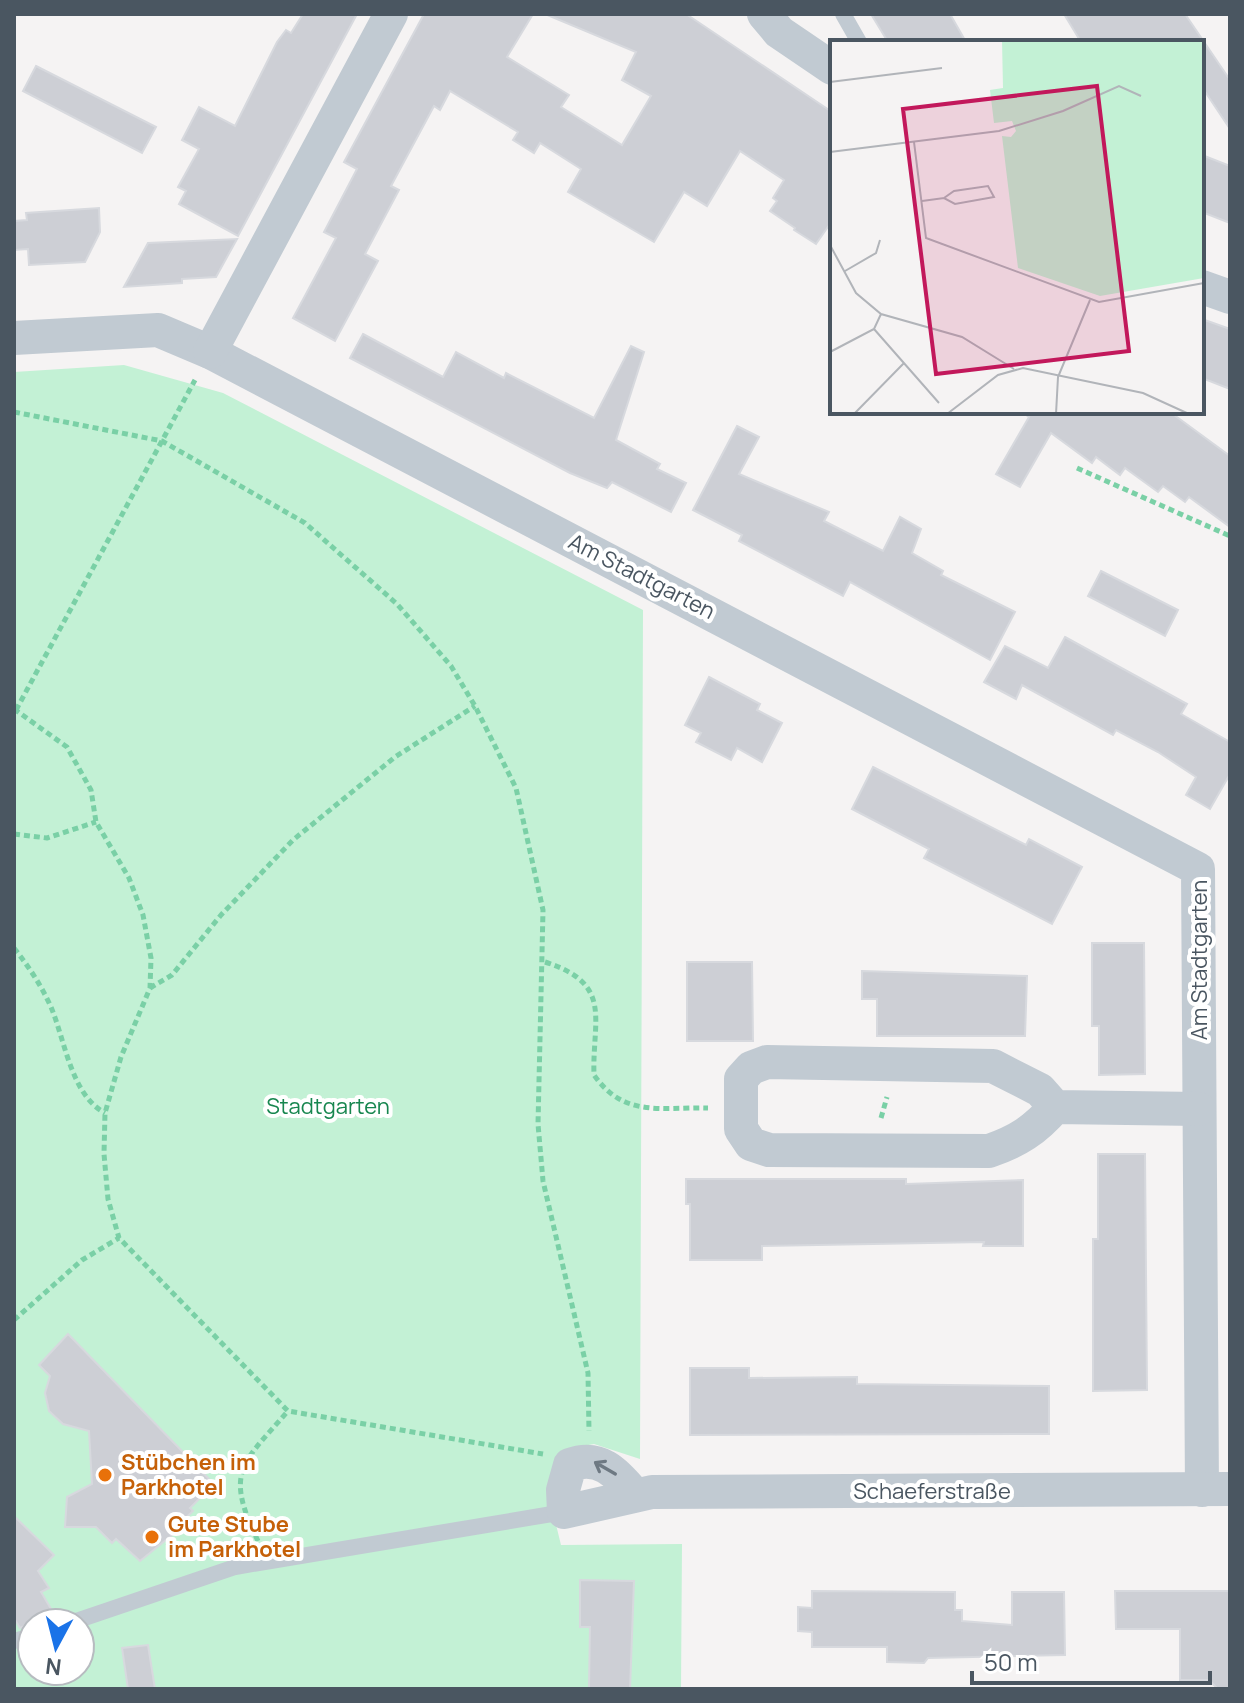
<svg xmlns="http://www.w3.org/2000/svg" width="1244" height="1703" viewBox="0 0 1244 1703" font-family="Manrope,sans-serif">
<style>
.green{fill:#c3f1d5;fill-rule:evenodd}
.building{fill:#cdcfd5;stroke:#d7d9de;stroke-width:2}
.lines{fill:none;stroke-linecap:round;stroke-linejoin:round}
.path{stroke:#7ad0a6;stroke-width:5;stroke-dasharray:6 4;stroke-linecap:butt}
.lane{stroke:#c1cad2;stroke-width:16}
.street{stroke:#c1cad2;stroke-width:34}
.oneway{stroke:#6e7983}
.food-dot{fill:#e8710a;stroke:#fff;stroke-width:3}
.labels{text-anchor:middle;dominant-baseline:central;stroke-width:8;stroke-linejoin:round;paint-order:stroke}
.street-label{font-size:22px;fill:#4a5661;stroke:#fff}
.park-label{font-size:22px;fill:#17864f;stroke:#fff}
.food-label{font-size:22px;font-weight:bold;fill:#c56008;stroke:#fff;text-anchor:start}
.inset-road{fill:none;stroke:#b1b4b9;stroke-width:2}
.view{fill:#c2185b;fill-opacity:0.15;stroke:#c2185b;stroke-width:4}
.inset-edge{fill:none;stroke:#4a5661;stroke-width:4}
</style>
<rect width="100%" height="100%" fill="#f5f3f3"/>
<path class="green" d="M 124,365 L 223,393 L 643,610 L 640,1459 L 594,1444 L 568,1449 L 550,1500 L 561,1545 L 682,1544 L 681,1689 L 14,1689 L 14,372 ZM 32,1623 L 80,1623 L 80,1671 L 32,1671 Z"/>
<g class="building">
<path d="M 303,14 L 357,14 L 238,236 L 179,204 L 186,191 L 178,187 L 199,149 L 182,140 L 199,107 L 235,126 L 277,42 L 286,30 L 291,33 Z"/>
<path d="M 424,14 L 533,14 L 507,57 L 569,95 L 561,107 L 622,145 L 651,96 L 622,80 L 636,52 L 545,14 L 686,14 L 832,112 L 832,221 L 816,244 L 794,230 L 795,228 L 770,211 L 777,201 L 773,198 L 784,180 L 740,151 L 707,206 L 684,192 L 654,242 L 568,192 L 581,169 L 540,143 L 534,153 L 513,140 L 518,132 L 450,91 L 440,110 L 434,106 L 391,186 L 399,190 L 365,254 L 378,261 L 335,341 L 293,318 L 336,238 L 324,232 L 357,169 L 344,162 Z"/>
<path d="M 871,14 L 950,14 L 966,42 L 888,42 Z"/>
<path d="M 1064,14 L 1185,14 L 1230,80 L 1230,129 L 1202,87 L 1202,42 L 1081,42 Z"/>
<path d="M 36,66 L 156,127 L 142,153 L 23,91 Z"/>
<path d="M 1202,155 L 1230,166 L 1230,223 L 1202,212 Z"/>
<path d="M 99,208 L 100,232 L 85,262 L 29,265 L 28,249 L 14,250 L 14,221 L 27,220 L 26,213 Z"/>
<path d="M 237,239 L 216,277 L 182,279 L 182,283 L 124,287 L 148,243 Z"/>
<path d="M 1202,319 L 1230,329 L 1230,389 L 1202,378 Z"/>
<path d="M 363,334 L 443,377 L 456,352 L 504,378 L 506,373 L 594,418 L 631,346 L 644,352 L 616,440 L 660,464 L 657,469 L 686,483 L 671,512 L 612,482 L 607,488 L 570,473 L 350,358 Z"/>
<path d="M 1022,412 L 1170,412 L 1230,456 L 1230,527 L 1189,497 L 1185,502 L 1163,486 L 1158,492 L 1125,468 L 1120,475 L 1096,457 L 1092,463 L 1051,433 L 1020,487 L 996,474 L 1029,417 Z"/>
<path d="M 737,426 L 759,437 L 739,474 L 829,512 L 824,521 L 883,551 L 900,517 L 921,529 L 912,553 L 943,571 L 941,575 L 1015,612 L 990,660 L 850,582 L 843,596 L 739,541 L 742,535 L 693,510 Z"/>
<path d="M 1101,571 L 1178,610 L 1165,636 L 1088,596 Z"/>
<path d="M 1065,637 L 1187,704 L 1181,714 L 1230,742 L 1230,774 L 1210,809 L 1186,795 L 1196,777 L 1158,752 L 1116,730 L 1113,735 L 1022,685 L 1016,699 L 984,682 L 1005,646 L 1048,668 Z"/>
<path d="M 709,677 L 760,704 L 757,710 L 782,723 L 762,762 L 737,748 L 731,760 L 696,742 L 701,733 L 685,725 Z"/>
<path d="M 873,767 L 1026,845 L 1029,839 L 1082,867 L 1052,924 L 924,858 L 929,849 L 852,809 Z"/>
<path d="M 1092,943 L 1144,943 L 1145,1074 L 1099,1075 L 1099,1026 L 1092,1026 Z"/>
<path d="M 687,962 L 752,962 L 753,1041 L 687,1041 Z"/>
<path d="M 862,971 L 1027,976 L 1025,1036 L 877,1036 L 877,999 L 862,999 Z"/>
<path d="M 1098,1154 L 1145,1154 L 1147,1390 L 1093,1391 L 1093,1239 L 1098,1239 Z"/>
<path d="M 686,1179 L 906,1179 L 906,1184 L 1023,1180 L 1023,1246 L 983,1246 L 984,1242 L 762,1246 L 762,1260 L 690,1260 L 690,1204 L 686,1204 Z"/>
<path d="M 68,1334 L 214,1484 L 190,1508 L 193,1511 L 178,1525 L 177,1531 L 140,1561 L 116,1539 L 112,1543 L 96,1527 L 65,1527 L 67,1497 L 92,1484 L 89,1431 L 63,1424 L 49,1411 L 45,1393 L 50,1376 L 39,1365 Z"/>
<path d="M 690,1368 L 749,1368 L 749,1378 L 857,1377 L 857,1384 L 1049,1386 L 1049,1434 L 690,1435 Z"/>
<path d="M 14,1516 L 54,1555 L 38,1571 L 49,1588 L 41,1592 L 54,1614 L 20,1628 L 14,1618 Z"/>
<path d="M 580,1580 L 634,1581 L 630,1689 L 589,1689 L 590,1627 L 580,1627 Z"/>
<path d="M 812,1591 L 955,1592 L 955,1610 L 962,1610 L 962,1621 L 1012,1625 L 1012,1592 L 1064,1592 L 1065,1655 L 928,1658 L 924,1663 L 887,1662 L 887,1647 L 812,1647 L 812,1632 L 798,1631 L 798,1607 L 812,1608 Z"/>
<path d="M 1115,1591 L 1230,1591 L 1230,1689 L 1218,1689 L 1209,1680 L 1180,1680 L 1180,1629 L 1116,1629 Z"/>
<path d="M 148,1645 L 155,1689 L 128,1689 L 122,1648 Z"/>
</g>
<g class="lines">
<g class="path">
<path d="M 14,412 L 162,441 L 305,523 L 397,604 L 451,666 L 475,706 L 516,788 L 543,910 L 538,1124 L 543,1181 L 588,1373 L 589,1431"/>
<path d="M 1077,468 L 1230,536"/>
<path d="M 14,709 L 67,747 L 91,790 L 96,822 L 129,878 L 143,915 L 151,958 L 150,988 L 121,1057 L 105,1113 L 104,1154 L 108,1199 L 119,1238 L 288,1411 L 543,1454"/>
<path d="M 16,710 L 195,380"/>
<path d="M 14,834 L 47,838 L 96,822"/>
<path d="M 14,948 C 29,967 41,985 51,1007 C 65,1040 71,1095 105,1113"/>
<path d="M 545,962 C 614,984 592,1019 594,1075 C 624,1118 661,1107 708,1108"/>
<path d="M 150,988 L 172,975 L 221,915 L 293,840 L 395,757 L 475,706"/>
<path d="M 881,1118 L 887,1097"/>
<path d="M 14,1320 L 82,1260 L 119,1238"/>
<path d="M 258,1541 C 224,1471 242,1464 288,1411"/>
</g>
<g class="lane">
<path d="M 843,14 L 859,42"/>
<path d="M 70,1623 L 235,1567 L 564,1512"/>
<path d="M 14,1641 L 32,1636"/>
</g>
<g class="street">
<path d="M 764,14 L 779,32 L 832,68"/>
<path d="M 1202,287 L 1230,297"/>
<path d="M 14,338 L 158,330 L 210,352 L 1198,869 L 1202,1490"/>
<path d="M 210,352 L 391,14"/>
<path d="M 1055,1107 C 1035,1130 1018,1141 989,1151 L 769,1150 L 751,1144 L 741,1129 L 741,1079 L 751,1068 L 767,1062 L 993,1066 L 1040,1090 L 1055,1107 L 1199,1109"/>
<path d="M 634,1494 C 616,1472 599,1454 570,1465 L 563,1490 L 564,1512 L 652,1492 L 1230,1489"/>
</g>
</g>
<defs><path id="oneway-shaft" d="M-6 0H5M1.5-3L5.5 0L1.5 3" fill="none" stroke-width="1.6" stroke-linecap="round" stroke-linejoin="round" transform="scale(2)"/></defs>
<use class="oneway" href="#oneway-shaft" transform="translate(605 1468) rotate(-150)"/>
<g class="food-dot">
<circle cx="105" cy="1475" r="8"/>
<circle cx="152" cy="1537" r="8"/>
</g>
<g class="labels">
<g class="street-label">
<text transform="translate(642 576) rotate(27)">Am Stadtgarten</text>
<text transform="translate(1199 960) rotate(-90)">Am Stadtgarten</text>
<text x="932" y="1491">Schaeferstraße</text>
</g>
<g class="park-label">
<text x="328" y="1106">Stadtgarten</text>
</g>
<g class="food-label">
<text x="121" y="1462">Stübchen im<tspan x="121" dy="25">Parkhotel</tspan></text>
<text x="168" y="1524">Gute Stube<tspan x="168" dy="25">im Parkhotel</tspan></text>
</g>
</g>
<g transform="translate(830 40)">
<rect width="374" height="374" fill="#f5f3f3"/>
<path d="M 172,0 L 374,0 L 374,238 L 270,256 L 188,228 L 172,96 L 181,97 L 186,91 L 182,81 L 164,83 L 160,50 L 173,48 Z" fill="#c3f1d5"/>
<path class="inset-road" d="M 0,42 L 112,28M 84,102 L 96,198 L 269,262 L 374,243M 0,112 L 169,91 L 233,71 L 289,46 L 311,56M 92,161 L 114,158 L 125,164 L 164,157 L 158,146 L 124,151 L 114,158M 0,205 L 26,253 L 51,274 L 132,297 L 184,329M 15,231 L 46,213 L 50,200M 44,289 L 109,363M 0,312 L 44,289 L 51,274M 24,374 L 74,323M 117,374 L 168,335 L 193,328 L 313,353 L 359,374M 226,374 L 228,337 L 260,260"/>
<path class="view" d="M 267,46 L 299,311 L 106,334 L 73,69 Z"/>
<rect width="374" height="374" class="inset-edge"/>
</g>
<rect width="1244" height="1703" fill="none" stroke="#4a5661" stroke-width="32"/>
<g transform="translate(56 1647) rotate(187)"><circle r="38" fill="#ffffff" stroke="#b7bbc0" stroke-width="2"/>
<path d="M0-6L14 30L0 20L-14 30Z" fill="#1a73e8"/>
<text y="-12" font-size="22" font-weight="bold" text-anchor="middle" fill="#4a5661">N</text>
</g>
<path d="M972 1671v12h238v-12" fill="none" stroke="#4a5661" stroke-width="4"/>
<text x="984" y="1671" font-size="24" fill="#4a5661" stroke="#ffffff" stroke-width="6" paint-order="stroke">50 m</text>
</svg>
